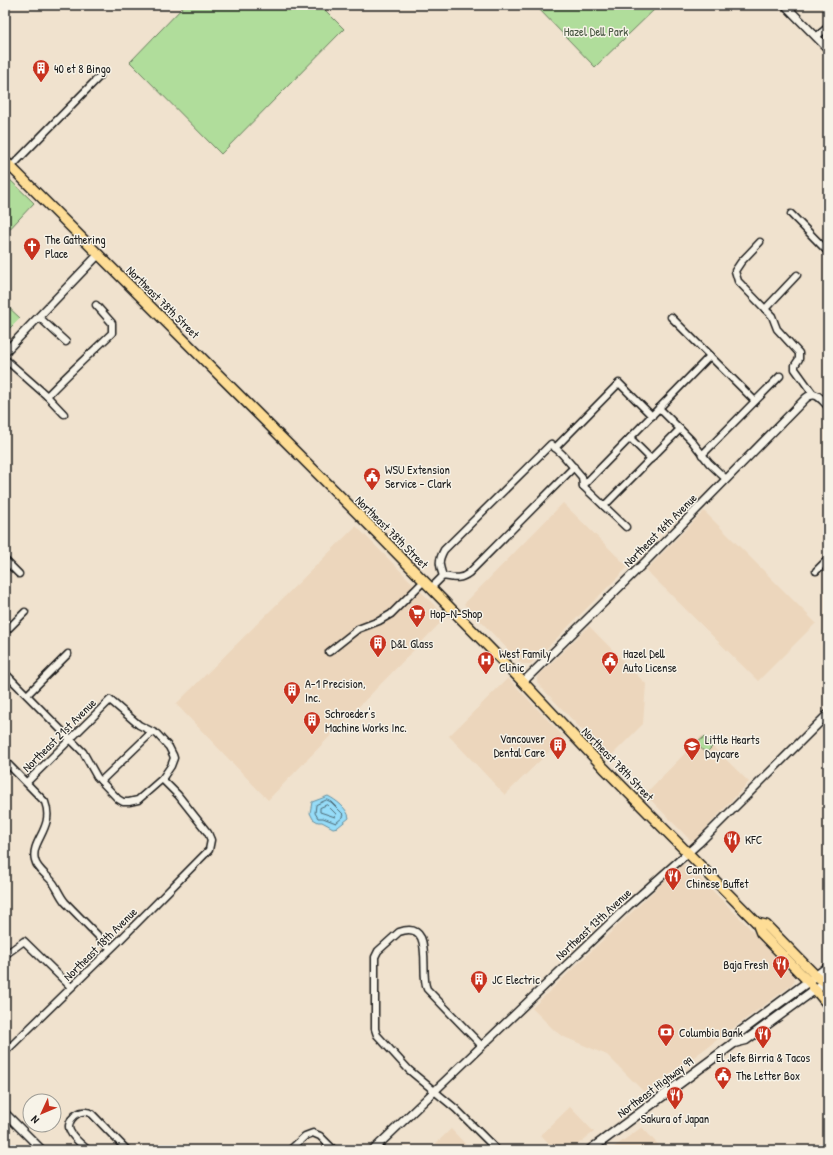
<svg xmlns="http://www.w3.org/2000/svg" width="833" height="1155" viewBox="0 0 833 1155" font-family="'Patrick Hand',sans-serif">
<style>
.built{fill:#ecd6bc}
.green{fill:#b0dd9b;stroke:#667c5c}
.water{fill:#96dcf8;stroke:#658fa0}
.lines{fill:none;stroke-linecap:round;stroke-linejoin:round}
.shore{stroke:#4d6974;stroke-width:1}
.minor-casing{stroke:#1c1c1c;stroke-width:9}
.tertiary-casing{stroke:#1c1c1c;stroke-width:10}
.secondary-casing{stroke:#1c1c1c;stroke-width:11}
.primary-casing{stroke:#1c1c1c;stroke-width:12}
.minor{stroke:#f7f3e8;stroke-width:6}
.tertiary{stroke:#f7f3e8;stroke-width:7}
.secondary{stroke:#f7f3e8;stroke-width:8}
.primary{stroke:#fedd96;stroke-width:9}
.labels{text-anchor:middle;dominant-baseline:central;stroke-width:3;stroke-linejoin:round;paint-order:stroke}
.park-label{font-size:12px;fill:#485642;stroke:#f7f3e8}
.poi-label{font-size:12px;fill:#1c1c1c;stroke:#f7f3e8;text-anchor:start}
.street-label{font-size:12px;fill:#1c1c1c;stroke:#f7f3e8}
</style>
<rect width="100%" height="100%" fill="#f0e2ce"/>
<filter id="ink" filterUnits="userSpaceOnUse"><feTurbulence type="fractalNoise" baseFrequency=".025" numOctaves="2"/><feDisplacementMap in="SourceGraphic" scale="8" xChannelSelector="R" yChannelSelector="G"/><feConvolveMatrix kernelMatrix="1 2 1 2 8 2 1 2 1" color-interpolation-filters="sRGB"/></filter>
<g filter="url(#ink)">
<g class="built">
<path d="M 563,503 L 628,567 L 531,664 L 522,664 L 464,604 Z"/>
<path d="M 704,511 L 816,623 L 758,681 L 646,570 Z"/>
<path d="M 356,526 L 446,617 L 268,800 L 176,704 Z"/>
<path d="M 589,626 L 646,684 L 643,724 L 609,758 L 539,685 L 537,682 L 539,675 Z"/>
<path d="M 508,678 L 564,737 L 505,795 L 449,736 Z"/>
<path d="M 702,736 L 749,782 L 695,840 L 690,840 L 645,794 Z"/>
<path d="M 683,865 L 689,867 L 742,920 L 794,976 L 795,981 L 789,987 L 645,1093 L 607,1055 L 562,1036 L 555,1031 L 532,1008 L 681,865 Z"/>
<path d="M 570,1107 L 594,1132 L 570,1150 L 555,1150 L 541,1135 Z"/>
<path d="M 642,1127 L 663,1150 L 609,1150 L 610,1150 Z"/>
<path d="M 451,1129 L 471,1150 L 429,1150 Z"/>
</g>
<g class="green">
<path d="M 185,5 L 320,5 L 344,29 L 221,154 L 130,62 Z"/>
<path d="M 535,5 L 659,5 L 595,67 Z"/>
<path d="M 5,175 L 34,203 L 5,234 Z"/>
<path d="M 5,304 L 20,318 L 5,333 Z"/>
<path d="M 704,737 L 713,746 L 706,753 L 696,744 Z"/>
</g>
<path class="water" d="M 328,796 C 336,800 348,809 349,818 L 338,827 L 333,828 L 322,822 L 318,822 L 313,819 L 310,813 L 312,802 Z"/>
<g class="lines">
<g class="shore">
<path d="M 327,800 L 331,802 L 344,815 L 343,817 L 336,823 L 323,818 L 318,818 L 315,813 L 316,805 Z"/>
<path d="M 327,805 L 336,814 L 335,817 L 320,812 L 320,808 Z"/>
</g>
<g class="minor-casing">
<g id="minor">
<path d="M 816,37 L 828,27"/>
<path d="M 11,167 L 100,76"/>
<path d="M 791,214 L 828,252"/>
<path d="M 760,242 L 741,262 L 735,271 L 738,281 L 765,309 L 797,275"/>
<path d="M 765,309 L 772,316 L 777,329 L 799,353 L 799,359 L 795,365 L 795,369 L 813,394"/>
<path d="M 39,317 L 66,342"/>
<path d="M 671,317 L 755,401"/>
<path d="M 5,359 L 47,396 L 64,414"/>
<path d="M 47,396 C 68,374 90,354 112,333 L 112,323 L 96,305"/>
<path d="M 659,408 L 691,440 L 709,463 L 726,479"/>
<path d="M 630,438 L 651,459"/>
<path d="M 555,448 L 619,383 L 652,416"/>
<path d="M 702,455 L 780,376"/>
<path d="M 583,486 L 710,356"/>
<path d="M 604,506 L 680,429"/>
<path d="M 5,560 L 19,574"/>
<path d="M 816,571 L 828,559"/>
<path d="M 443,576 C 439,564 438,561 444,550 L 551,444 L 562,454 L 582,477 L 583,486 L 626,527"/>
<path d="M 431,588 L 443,576 C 454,578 460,580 469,573 L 574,467"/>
<path d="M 5,632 L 25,612"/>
<path d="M 329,652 L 358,629 L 379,621 L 391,614 L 424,581"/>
<path d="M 5,673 L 66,735 L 83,752 L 97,777 L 118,799 L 123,802 L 129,802 L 138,800 L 162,779 L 171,766 L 174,758 L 173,755 L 169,747 L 157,734 L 139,725 L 110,700 L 27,782"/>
<path d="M 27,695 L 68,654"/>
<path d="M 5,761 L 45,802 C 55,828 30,841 35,860 C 37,870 49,876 54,884 C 58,890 60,896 65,902 L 110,948"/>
<path d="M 101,781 L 152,732"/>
<path d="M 5,955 L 24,941 L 71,987"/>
<path d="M 482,1046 L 427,989 C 419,973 436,919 399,932 L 378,951 L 375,957 L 375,1029 L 377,1035 L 409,1070 L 456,1109 L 497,1150"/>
<path d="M 5,1052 L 119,941 L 209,850 L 211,840 L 208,833 L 178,795 L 162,779"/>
<path d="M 88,1150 C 82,1145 73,1138 70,1131 C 65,1121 80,1106 92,1114 L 127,1150"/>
<path d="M 290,1150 L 305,1136 L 313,1133 L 320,1136 L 334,1150"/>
</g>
</g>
<g class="tertiary-casing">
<g id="tertiary">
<path d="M 785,5 L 828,49"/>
<path d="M 5,352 L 99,254"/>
<path d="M 523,682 L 645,562 L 806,398 C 816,390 821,399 828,406"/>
<path d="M 5,1113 L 42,1150"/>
<path d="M 373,1150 L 629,905 L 699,843 L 828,714"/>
</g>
</g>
<g class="secondary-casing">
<g id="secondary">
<path d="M 734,1043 L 746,1040 L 828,980"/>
<path d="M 590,1150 L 734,1043 L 740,1032 L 828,967"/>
</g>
</g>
<g class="primary-casing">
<g id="primary">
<path d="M 5,161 L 377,533 L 523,682 L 604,768 L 757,923 L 761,933 L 809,982 L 828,1005"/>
<path d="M 757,923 L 766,925 L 816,976 L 828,984"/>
</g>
</g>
<use href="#minor" class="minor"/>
<use href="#tertiary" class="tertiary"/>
<use href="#secondary" class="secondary"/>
<use href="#primary" class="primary"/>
</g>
</g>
<defs>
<g id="building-pin" transform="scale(0.9)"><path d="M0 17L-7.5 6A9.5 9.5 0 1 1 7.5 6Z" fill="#c8321e" stroke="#f7f3e8"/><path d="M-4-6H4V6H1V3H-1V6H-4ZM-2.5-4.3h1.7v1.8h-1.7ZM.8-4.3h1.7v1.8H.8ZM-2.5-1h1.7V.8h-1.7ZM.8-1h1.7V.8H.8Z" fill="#fff"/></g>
<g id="church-pin" transform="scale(0.9)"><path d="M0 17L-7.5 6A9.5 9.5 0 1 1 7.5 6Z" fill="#c8321e" stroke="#f7f3e8"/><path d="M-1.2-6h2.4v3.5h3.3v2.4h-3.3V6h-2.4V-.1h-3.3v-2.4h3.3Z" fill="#fff"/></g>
<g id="civic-pin" transform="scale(0.9)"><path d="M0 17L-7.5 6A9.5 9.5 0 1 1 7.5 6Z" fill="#c8321e" stroke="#f7f3e8"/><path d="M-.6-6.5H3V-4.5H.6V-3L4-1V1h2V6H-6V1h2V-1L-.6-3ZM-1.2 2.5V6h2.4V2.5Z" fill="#fff"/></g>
<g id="supermarket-pin" transform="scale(0.9)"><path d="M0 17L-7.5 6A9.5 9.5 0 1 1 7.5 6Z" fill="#c8321e" stroke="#f7f3e8"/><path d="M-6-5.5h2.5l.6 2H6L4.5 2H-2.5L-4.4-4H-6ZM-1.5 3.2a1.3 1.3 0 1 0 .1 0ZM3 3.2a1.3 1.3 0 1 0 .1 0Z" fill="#fff"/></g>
<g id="hospital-pin" transform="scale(0.9)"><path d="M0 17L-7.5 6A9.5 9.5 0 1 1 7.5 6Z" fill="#c8321e" stroke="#f7f3e8"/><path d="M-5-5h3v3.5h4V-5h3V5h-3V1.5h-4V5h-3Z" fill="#fff"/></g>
<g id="school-pin" transform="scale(0.9)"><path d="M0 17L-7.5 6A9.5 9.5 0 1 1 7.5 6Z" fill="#c8321e" stroke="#f7f3e8"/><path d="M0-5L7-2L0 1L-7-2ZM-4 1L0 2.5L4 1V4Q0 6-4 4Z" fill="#fff"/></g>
<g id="restaurant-pin" transform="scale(0.9)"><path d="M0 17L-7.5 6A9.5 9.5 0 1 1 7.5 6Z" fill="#c8321e" stroke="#f7f3e8"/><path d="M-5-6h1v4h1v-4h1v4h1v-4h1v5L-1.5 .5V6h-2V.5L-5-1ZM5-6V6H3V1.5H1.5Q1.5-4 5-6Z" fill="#fff"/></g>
<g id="bank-pin" transform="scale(0.9)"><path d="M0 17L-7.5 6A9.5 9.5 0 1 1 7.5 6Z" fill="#c8321e" stroke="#f7f3e8"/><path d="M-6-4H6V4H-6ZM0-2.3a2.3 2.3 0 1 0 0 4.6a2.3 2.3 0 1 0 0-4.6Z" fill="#fff"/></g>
</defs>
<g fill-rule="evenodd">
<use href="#building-pin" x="41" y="68"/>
<use href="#church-pin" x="32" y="246"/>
<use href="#civic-pin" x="372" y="476"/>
<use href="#supermarket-pin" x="417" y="613"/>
<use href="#building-pin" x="378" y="643"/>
<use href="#hospital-pin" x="486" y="660"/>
<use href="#civic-pin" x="610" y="660"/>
<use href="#building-pin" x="292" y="690"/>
<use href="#building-pin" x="312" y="720"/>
<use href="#building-pin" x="558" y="745"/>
<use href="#school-pin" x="692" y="746"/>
<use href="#restaurant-pin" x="732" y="839"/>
<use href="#restaurant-pin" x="673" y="876"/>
<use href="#restaurant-pin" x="781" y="964"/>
<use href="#building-pin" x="479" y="979"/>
<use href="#bank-pin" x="666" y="1032"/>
<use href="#restaurant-pin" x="763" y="1034"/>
<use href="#civic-pin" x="723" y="1075"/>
<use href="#restaurant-pin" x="675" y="1095"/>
</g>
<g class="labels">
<g class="park-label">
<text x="596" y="31">Hazel Dell Park</text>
</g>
<g class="poi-label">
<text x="54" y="68">40 et 8 Bingo</text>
<text x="45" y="239">The Gathering<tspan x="45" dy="14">Place</tspan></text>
<text x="385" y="469">WSU Extension<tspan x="385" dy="14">Service - Clark</tspan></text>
<text x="430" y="613">Hop-N-Shop</text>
<text x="391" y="643">D&amp;L Glass</text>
<text x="499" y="653">West Family<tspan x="499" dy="14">Clinic</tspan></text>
<text x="623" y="653">Hazel Dell<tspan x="623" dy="14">Auto License</tspan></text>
<text x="305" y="683">A-1 Precision,<tspan x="305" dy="14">Inc.</tspan></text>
<text x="325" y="713">Schroeder's<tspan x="325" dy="14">Machine Works Inc.</tspan></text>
<text x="545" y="738" text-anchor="end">Vancouver<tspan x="545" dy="14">Dental Care</tspan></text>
<text x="705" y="739">Little Hearts<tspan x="705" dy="14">Daycare</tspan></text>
<text x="745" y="839">KFC</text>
<text x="686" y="869">Canton<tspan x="686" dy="14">Chinese Buffet</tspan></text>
<text x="768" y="964" text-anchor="end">Baja Fresh</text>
<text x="492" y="979">JC Electric</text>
<text x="679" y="1032">Columbia Bank</text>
<text x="763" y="1057" text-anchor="middle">El Jefe Birria &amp; Tacos</text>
<text x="736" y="1075">The Letter Box</text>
<text x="675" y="1118" text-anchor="middle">Sakura of Japan</text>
</g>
<g class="street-label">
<text transform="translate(163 302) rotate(45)">Northeast 78th Street</text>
<text transform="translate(660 530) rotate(-45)">Northeast 16th Avenue</text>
<text transform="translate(392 532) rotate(45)">Northeast 78th Street</text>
<text transform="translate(59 735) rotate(-45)">Northeast 21st Avenue</text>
<text transform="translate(618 764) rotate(46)">Northeast 78th Street</text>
<text transform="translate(593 924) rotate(-43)">Northeast 13th Avenue</text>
<text transform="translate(100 944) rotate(-45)">Northeast 18th Avenue</text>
<text transform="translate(655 1087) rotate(-37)">Northeast Highway 99</text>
</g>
</g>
<rect width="833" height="1155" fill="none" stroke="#f7f3e8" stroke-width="20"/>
<rect x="10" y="10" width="813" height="1135" fill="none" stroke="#1c1c1c" stroke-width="1.5" filter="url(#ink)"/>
<g transform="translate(42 1113) rotate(226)"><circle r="19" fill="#f7f3e8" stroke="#9f9d96"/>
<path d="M0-3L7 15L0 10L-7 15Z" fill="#c8321e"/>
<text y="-6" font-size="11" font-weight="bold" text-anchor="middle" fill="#1c1c1c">N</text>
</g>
</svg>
